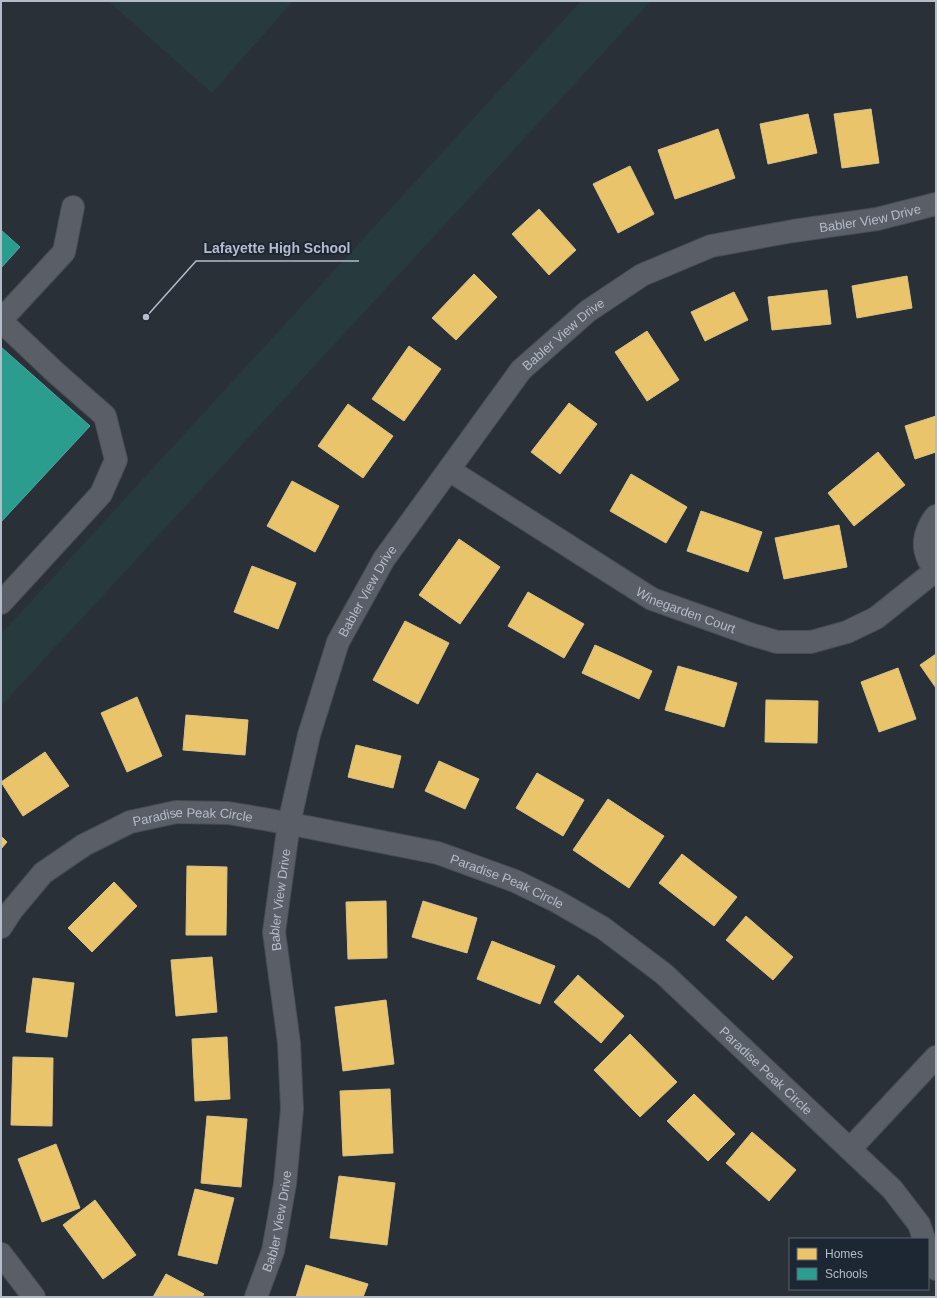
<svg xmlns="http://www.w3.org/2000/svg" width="937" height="1298" viewBox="0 0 937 1298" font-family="Arial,sans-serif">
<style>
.green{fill:#273a3e}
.homes{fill:#e9c46a;stroke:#d9c286}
.schools{fill:#2a9d8f;stroke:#53a6a0}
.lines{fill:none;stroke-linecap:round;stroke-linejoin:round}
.minor-casing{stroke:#484c53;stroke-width:24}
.minor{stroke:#5a5e66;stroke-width:22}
.labels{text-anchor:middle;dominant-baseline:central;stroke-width:4;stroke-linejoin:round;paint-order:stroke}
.street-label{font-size:13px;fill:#b4bcc9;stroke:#1d2633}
.leader{fill:none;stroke:#b4bcc9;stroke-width:1.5}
.callout-dot{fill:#b4bcc9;stroke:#1d2633;stroke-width:1.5}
.callout-label{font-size:14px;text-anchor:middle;font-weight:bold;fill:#b4bcc9;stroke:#1d2633;stroke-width:4;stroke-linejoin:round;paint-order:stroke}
</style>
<rect width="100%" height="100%" fill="#2a3038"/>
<g class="green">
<path d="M 108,1 L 293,1 L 212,93 Z"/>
<path d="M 581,1 L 651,1 L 1,706 L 1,634 Z"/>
</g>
<g class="homes">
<path d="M 871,109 L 879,163 L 842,168 L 834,114 Z"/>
<path d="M 808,114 L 817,153 L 768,164 L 760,124 Z"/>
<path d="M 718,129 L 735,178 L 675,199 L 658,150 Z"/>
<path d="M 630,166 L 654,214 L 618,233 L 593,184 Z"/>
<path d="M 539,209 L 576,250 L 549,275 L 512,234 Z"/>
<path d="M 474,274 L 497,297 L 456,340 L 432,318 Z"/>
<path d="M 907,276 L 912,308 L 857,318 L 852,286 Z"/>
<path d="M 827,290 L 831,324 L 772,330 L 768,297 Z"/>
<path d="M 734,292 L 748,320 L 705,341 L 691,312 Z"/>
<path d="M 647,331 L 679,380 L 647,401 L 615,352 Z"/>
<path d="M 409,346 L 441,369 L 404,421 L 372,399 Z"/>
<path d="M 569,403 L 597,424 L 560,474 L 531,452 Z"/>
<path d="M 348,404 L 393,436 L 363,478 L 318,446 Z"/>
<path d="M 936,416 L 936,452 L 915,459 L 905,426 Z"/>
<path d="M 878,452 L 905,485 L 854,526 L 828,493 Z"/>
<path d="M 631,474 L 687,507 L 666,543 L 610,511 Z"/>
<path d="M 292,481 L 339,506 L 315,552 L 267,526 Z"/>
<path d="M 701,511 L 762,532 L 748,572 L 687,551 Z"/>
<path d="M 839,525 L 847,567 L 784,579 L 775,538 Z"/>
<path d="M 459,539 L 500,567 L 460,624 L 419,595 Z"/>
<path d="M 252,566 L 296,583 L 278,629 L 234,612 Z"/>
<path d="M 528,592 L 584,624 L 564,658 L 508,626 Z"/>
<path d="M 405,621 L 449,643 L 418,704 L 373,680 Z"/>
<path d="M 595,645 L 652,671 L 639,699 L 582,673 Z"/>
<path d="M 936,654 L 936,688 L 920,665 Z"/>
<path d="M 678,666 L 737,683 L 724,727 L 665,710 Z"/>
<path d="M 898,668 L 916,719 L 879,732 L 861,682 Z"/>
<path d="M 137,697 L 162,756 L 127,772 L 101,713 Z"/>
<path d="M 766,700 L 818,701 L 817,743 L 765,742 Z"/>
<path d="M 186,715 L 248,720 L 245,755 L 183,750 Z"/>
<path d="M 356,745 L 401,756 L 393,788 L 348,777 Z"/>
<path d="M 45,752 L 69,786 L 23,816 L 1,782 Z"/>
<path d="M 439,761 L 479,779 L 465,809 L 425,791 Z"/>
<path d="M 537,773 L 584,800 L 563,836 L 516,808 Z"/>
<path d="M 608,799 L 664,836 L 629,888 L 573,850 Z"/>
<path d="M 1,836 L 7,842 L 1,849 Z"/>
<path d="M 682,854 L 737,897 L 714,926 L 659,883 Z"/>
<path d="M 187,866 L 227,867 L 226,935 L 186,935 Z"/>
<path d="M 114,882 L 137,906 L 92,952 L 68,928 Z"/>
<path d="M 386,901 L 387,958 L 348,959 L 346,902 Z"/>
<path d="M 423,901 L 477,918 L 467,953 L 412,937 Z"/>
<path d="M 746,916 L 793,957 L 773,980 L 726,940 Z"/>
<path d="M 492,941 L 555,966 L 540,1004 L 477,979 Z"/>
<path d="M 212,957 L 217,1012 L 176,1016 L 171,960 Z"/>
<path d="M 578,975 L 624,1016 L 601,1043 L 554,1002 Z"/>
<path d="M 33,978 L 74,983 L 67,1037 L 26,1032 Z"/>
<path d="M 386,1000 L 394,1064 L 343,1071 L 335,1007 Z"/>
<path d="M 630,1034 L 677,1082 L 640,1117 L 594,1070 Z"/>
<path d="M 227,1037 L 230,1099 L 195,1101 L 192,1039 Z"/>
<path d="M 13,1057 L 53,1058 L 52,1126 L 11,1125 Z"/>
<path d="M 390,1089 L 393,1153 L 343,1156 L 340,1091 Z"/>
<path d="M 694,1094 L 735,1134 L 708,1161 L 667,1121 Z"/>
<path d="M 207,1116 L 247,1119 L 241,1187 L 201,1183 Z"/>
<path d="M 752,1132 L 796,1170 L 769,1201 L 726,1163 Z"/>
<path d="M 56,1144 L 80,1208 L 42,1222 L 18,1159 Z"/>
<path d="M 339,1176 L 395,1183 L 387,1245 L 330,1238 Z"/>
<path d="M 195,1189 L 234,1198 L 217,1264 L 178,1255 Z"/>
<path d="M 95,1200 L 136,1255 L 103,1279 L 63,1225 Z"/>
<path d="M 306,1265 L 368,1284 L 363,1297 L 296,1297 Z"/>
<path d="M 166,1274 L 204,1294 L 202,1297 L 153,1297 Z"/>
</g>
<g class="schools">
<path d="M 1,230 L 20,247 L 1,268 Z"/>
<path d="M 1,347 L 90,426 L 1,522 Z"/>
</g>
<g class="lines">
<g class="minor-casing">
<g id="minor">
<path d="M 1,320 L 64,252 L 73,207"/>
<path d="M 1,321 L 56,373 L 105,416 L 116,460 L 101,494 L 1,603"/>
<path id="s1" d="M 449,470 L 652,599 L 750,634 L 777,642 L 811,642 L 847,632 L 876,618 L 935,571"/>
<path d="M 936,516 C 933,519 931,523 929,527 C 921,544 925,557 936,571"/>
<path id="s2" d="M 1,927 L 12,910 L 43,873 L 84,845 L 130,822 L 176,812 L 228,813 L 264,819 L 312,828 L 438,853 L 515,881 L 556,901 L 603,928 L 664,974 L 892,1189 L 919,1224 L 924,1239"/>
<path d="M 850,1149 L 936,1057"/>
<path d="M 928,1248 L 936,1269"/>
<path d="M 1,1254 L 34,1297"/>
<path id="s3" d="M 256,1297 L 273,1251 L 285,1184 L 292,1109 L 289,1043 L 274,932 L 289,823 L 309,735 L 338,642 L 384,559 L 521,370 L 588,311 L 642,275 L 711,246 L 793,231 L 877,219 L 936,204"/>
</g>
</g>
<use href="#minor" class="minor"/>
</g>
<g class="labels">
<g class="street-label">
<text stroke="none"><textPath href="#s3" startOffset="1387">Babler View Drive</textPath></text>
<text stroke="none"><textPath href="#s3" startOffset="1052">Babler View Drive</textPath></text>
<text stroke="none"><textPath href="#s3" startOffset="727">Babler View Drive</textPath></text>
<text stroke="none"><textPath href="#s1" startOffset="276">Winegarden Court</textPath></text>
<text stroke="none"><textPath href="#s2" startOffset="233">Paradise Peak Circle</textPath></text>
<text stroke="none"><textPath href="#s2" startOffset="557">Paradise Peak Circle</textPath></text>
<text stroke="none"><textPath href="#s3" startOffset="403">Babler View Drive</textPath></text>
<text stroke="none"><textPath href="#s2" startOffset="881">Paradise Peak Circle</textPath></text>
<text stroke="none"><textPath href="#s3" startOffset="79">Babler View Drive</textPath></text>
</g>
</g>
<path class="leader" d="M146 317L196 261H359"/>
<circle class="callout-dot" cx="146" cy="317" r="4"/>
<g class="callout-label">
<text x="277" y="253">Lafayette High School</text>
</g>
<rect width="937" height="1298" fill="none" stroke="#b4bcc9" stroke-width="4"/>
<rect x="789" y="1238" width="140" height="52" fill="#1d2633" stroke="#59626f"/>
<rect x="797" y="1248" width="20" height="12" fill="#e9c46a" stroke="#59626f"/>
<text x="825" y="1258" font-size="12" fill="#b4bcc9">Homes</text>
<rect x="797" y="1268" width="20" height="12" fill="#2a9d8f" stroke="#59626f"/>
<text x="825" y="1278" font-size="12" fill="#b4bcc9">Schools</text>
</svg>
